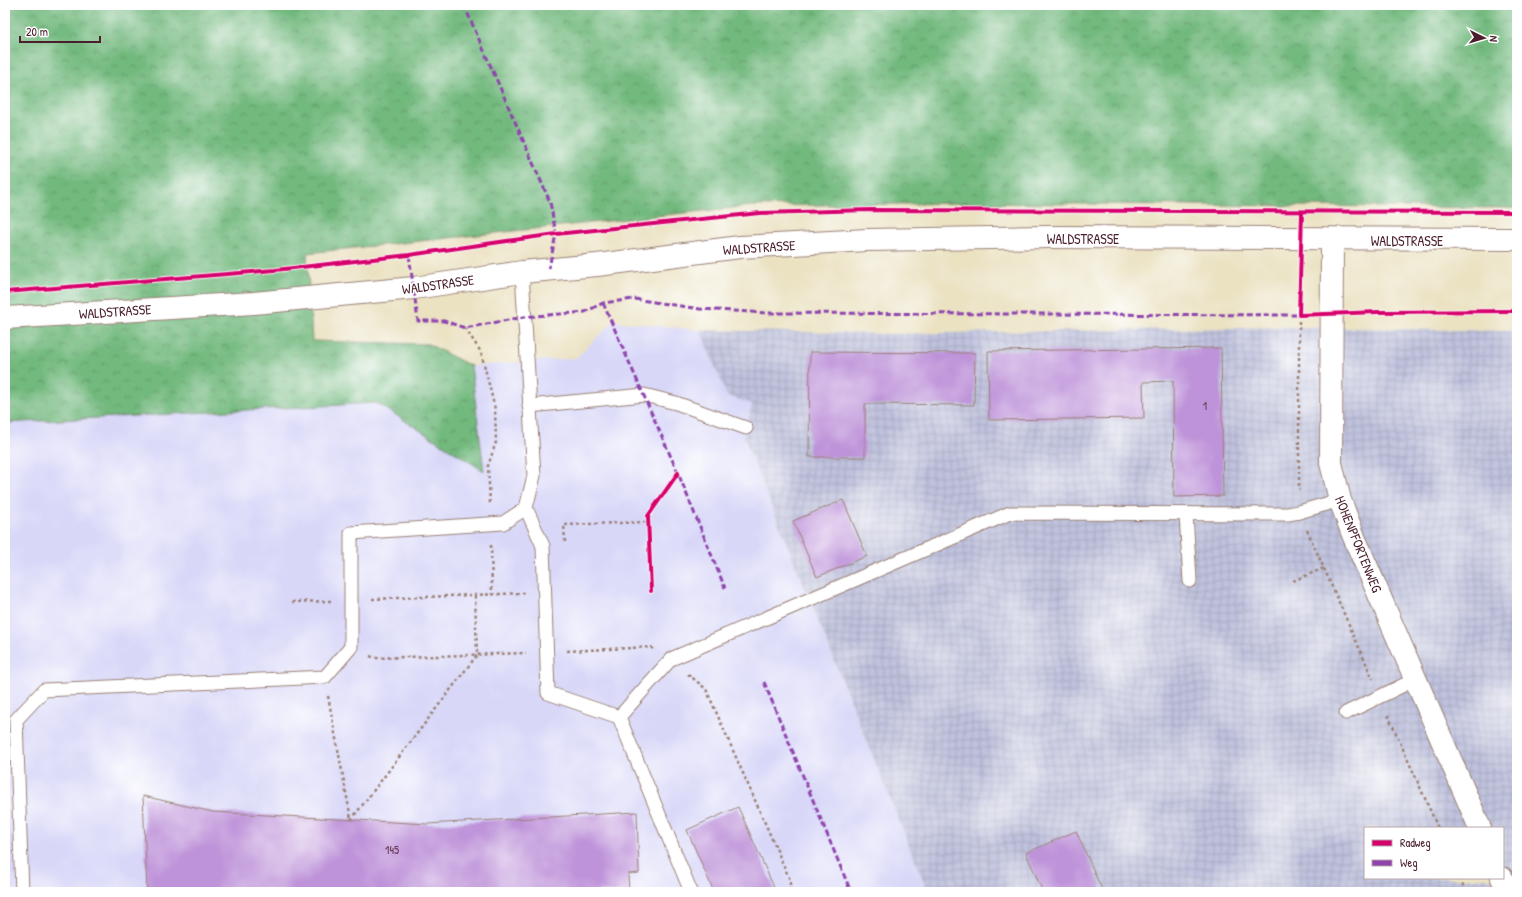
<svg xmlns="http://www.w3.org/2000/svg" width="1522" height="897" viewBox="0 0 1522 897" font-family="'Patrick Hand',sans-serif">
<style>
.built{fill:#d8d7f8}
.industrial{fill:url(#industrial-grid);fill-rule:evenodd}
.forest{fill:url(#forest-crowns);stroke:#5e6c54}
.building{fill:#be93d9}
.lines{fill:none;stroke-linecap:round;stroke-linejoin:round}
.lane-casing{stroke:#9a8076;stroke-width:15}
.street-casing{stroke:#9a8076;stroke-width:24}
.secondary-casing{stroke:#9a8076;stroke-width:24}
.path{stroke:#9a8076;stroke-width:2.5;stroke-dasharray:3 3;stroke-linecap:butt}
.lane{stroke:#fff;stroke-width:13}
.street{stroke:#fff;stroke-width:22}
.secondary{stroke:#fff;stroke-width:22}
.quiet{stroke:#8e44ad;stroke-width:3;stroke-dasharray:6 3;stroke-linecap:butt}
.cycleway-casing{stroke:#fff;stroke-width:6}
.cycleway{stroke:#d6006c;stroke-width:4}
.labels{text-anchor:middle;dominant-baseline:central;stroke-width:3.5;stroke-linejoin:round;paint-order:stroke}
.number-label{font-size:12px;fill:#673c56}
.street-label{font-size:14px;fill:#4a1f2b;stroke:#fff}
</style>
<defs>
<pattern id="industrial-grid" width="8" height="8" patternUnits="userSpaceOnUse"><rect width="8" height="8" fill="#bfc2dd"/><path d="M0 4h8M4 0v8" fill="none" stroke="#a6a6be"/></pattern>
<pattern id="forest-crowns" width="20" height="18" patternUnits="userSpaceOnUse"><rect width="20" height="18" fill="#72b97e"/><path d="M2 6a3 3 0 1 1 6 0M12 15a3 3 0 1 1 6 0" fill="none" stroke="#609667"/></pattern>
</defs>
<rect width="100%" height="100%" fill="#fff"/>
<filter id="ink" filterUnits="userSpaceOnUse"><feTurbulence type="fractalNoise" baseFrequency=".025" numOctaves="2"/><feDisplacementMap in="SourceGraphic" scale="8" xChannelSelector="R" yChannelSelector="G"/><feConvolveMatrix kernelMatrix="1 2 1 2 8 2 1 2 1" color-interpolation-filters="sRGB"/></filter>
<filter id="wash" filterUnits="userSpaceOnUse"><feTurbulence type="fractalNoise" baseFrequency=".012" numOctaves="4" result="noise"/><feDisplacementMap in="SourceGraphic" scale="16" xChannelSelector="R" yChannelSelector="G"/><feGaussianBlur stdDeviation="0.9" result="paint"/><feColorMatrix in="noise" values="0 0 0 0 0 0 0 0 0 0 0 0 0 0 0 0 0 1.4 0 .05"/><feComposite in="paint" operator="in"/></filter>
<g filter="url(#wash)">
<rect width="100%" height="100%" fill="#ebe2c2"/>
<path class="built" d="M 614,321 L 700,330 L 727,396 L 752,404 L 744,439 L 928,892 L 5,892 L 5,423 L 377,403 L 484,471 L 471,366 L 576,358 Z"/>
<path class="industrial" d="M 1290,327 L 1517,331 L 1517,892 L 928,892 L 744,438 L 752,404 L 727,396 L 700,330 L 887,334 ZM 1365,828 L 1503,828 L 1503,878 L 1365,878 Z"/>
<path class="forest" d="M 5,5 L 1517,5 L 1517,208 L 973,203 L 750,206 L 307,253 L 312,341 L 428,344 L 471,366 L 484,471 L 377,403 L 5,423 Z"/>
<g id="blocks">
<g class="building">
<path d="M 1221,348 L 1223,496 L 1174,497 L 1173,381 L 1143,382 L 1144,418 L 989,420 L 988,351 Z"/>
<path d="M 810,352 L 975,353 L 974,405 L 865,404 L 865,457 L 809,457 Z"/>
<path d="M 843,500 L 867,556 L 817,577 L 793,521 Z"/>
<path d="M 143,796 L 213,812 L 427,824 L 637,812 L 639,873 L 628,874 L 629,892 L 147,892 Z"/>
<path d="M 738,807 L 776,892 L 714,892 L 687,830 Z"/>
<path d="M 1076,831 L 1103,892 L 1043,892 L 1026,853 Z"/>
</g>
</g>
</g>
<g filter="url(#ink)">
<use href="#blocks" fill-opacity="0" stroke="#9a8076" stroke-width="1"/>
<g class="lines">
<g class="lane-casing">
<g id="lane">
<path d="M 529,406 L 644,395 L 676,403 L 746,428"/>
<path d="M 526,508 L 543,546 L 548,693 L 619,717 L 691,892"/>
<path d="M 1186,514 L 1190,581"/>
<path d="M 1346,713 L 1416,679"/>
<path d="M 619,717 L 671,659 L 1010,513 L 1288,514 L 1299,512 L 1340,500"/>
<path d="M 22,892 L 16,720 L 44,690 L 325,677 L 351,647 L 351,533 L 503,523 L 526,508 L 534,476 L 522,272"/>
</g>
</g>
<g class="street-casing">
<g id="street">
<path d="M 1332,240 L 1331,463 L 1340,500 L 1354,537 L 1480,828"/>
<path d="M 1502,878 L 1508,892"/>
</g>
</g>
<g class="secondary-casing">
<path id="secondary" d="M 5,318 L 254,303 L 414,288 L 522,272 L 597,265 L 740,247 L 867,240 L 1049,237 L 1517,239"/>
</g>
<g class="path">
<path d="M 1299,315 L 1299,490"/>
<path d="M 465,328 L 481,352 L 495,409 L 496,442 L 488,466 L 490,504"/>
<path d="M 1307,530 L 1373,679"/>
<path d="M 565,542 L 564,525 L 648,522"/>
<path d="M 491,545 L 492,594"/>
<path d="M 1293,581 L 1324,568"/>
<path d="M 372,599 L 524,593"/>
<path d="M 292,602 L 331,601"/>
<path d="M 567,651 L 651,647 L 653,649"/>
<path d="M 370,656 L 375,658 L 526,653"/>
<path d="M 688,674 L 706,689 L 790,880 L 790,892"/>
<path d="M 328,696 L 351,819"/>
<path d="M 1388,715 L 1438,828"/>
<path d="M 351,820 L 477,655 L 475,595"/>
<path d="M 1460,878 L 1466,892"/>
</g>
<use href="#lane" class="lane"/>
<use href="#street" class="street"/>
<use href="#secondary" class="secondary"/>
<g class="quiet">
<path d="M 464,5 L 550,202 L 556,234 L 549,268"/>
<path d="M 409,255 L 418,321 L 444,321 L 465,328 L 524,317 L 585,312 L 603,303 L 634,299 L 700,309 L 767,313 L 1299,315"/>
<path d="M 603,303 L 678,473 L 725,588"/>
<path d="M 764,682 L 851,892"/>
</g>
<g class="cycleway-casing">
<g id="cycleway">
<path d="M 1302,213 L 1299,315 L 1378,312 L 1517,311"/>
<path d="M 5,292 L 275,270 L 409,255 L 556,234 L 760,213 L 870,210 L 1517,212"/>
<path d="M 651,591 L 648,516 L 678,473"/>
</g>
</g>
<use href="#cycleway" class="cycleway"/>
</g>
</g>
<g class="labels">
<g class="number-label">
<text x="1205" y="405">1</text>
<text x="392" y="849">145</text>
</g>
<g class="street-label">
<text x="1083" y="238">WALDSTRASSE</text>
<text x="1407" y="240">WALDSTRASSE</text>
<text transform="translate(759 247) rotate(-4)">WALDSTRASSE</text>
<text transform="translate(438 284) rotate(-8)">WALDSTRASSE</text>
<text transform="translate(115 311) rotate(-4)">WALDSTRASSE</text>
<text transform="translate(1359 544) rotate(68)">HOHENPFORTENWEG</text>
</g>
</g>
<rect width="1522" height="897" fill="none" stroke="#fff" stroke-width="20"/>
<rect x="1364" y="827" width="140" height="52" fill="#ffffff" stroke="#b7a5aa"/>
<rect x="1372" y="840" width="20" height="6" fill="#d6006c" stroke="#b7a5aa"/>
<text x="1400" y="847" font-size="12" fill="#4a1f2b">Radweg</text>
<rect x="1372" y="860" width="20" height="6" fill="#8e44ad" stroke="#b7a5aa"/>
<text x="1400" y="867" font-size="12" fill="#4a1f2b">Weg</text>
<g transform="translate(1484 38) rotate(95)" stroke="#ffffff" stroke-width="3" paint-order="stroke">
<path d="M0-3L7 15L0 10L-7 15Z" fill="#4a1f2b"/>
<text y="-6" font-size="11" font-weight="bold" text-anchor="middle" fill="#4a1f2b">N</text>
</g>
<path d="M20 36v6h80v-6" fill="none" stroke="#4a1f2b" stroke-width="2"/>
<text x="26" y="36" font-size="12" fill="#4a1f2b" stroke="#ffffff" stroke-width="3" paint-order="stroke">20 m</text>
</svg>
